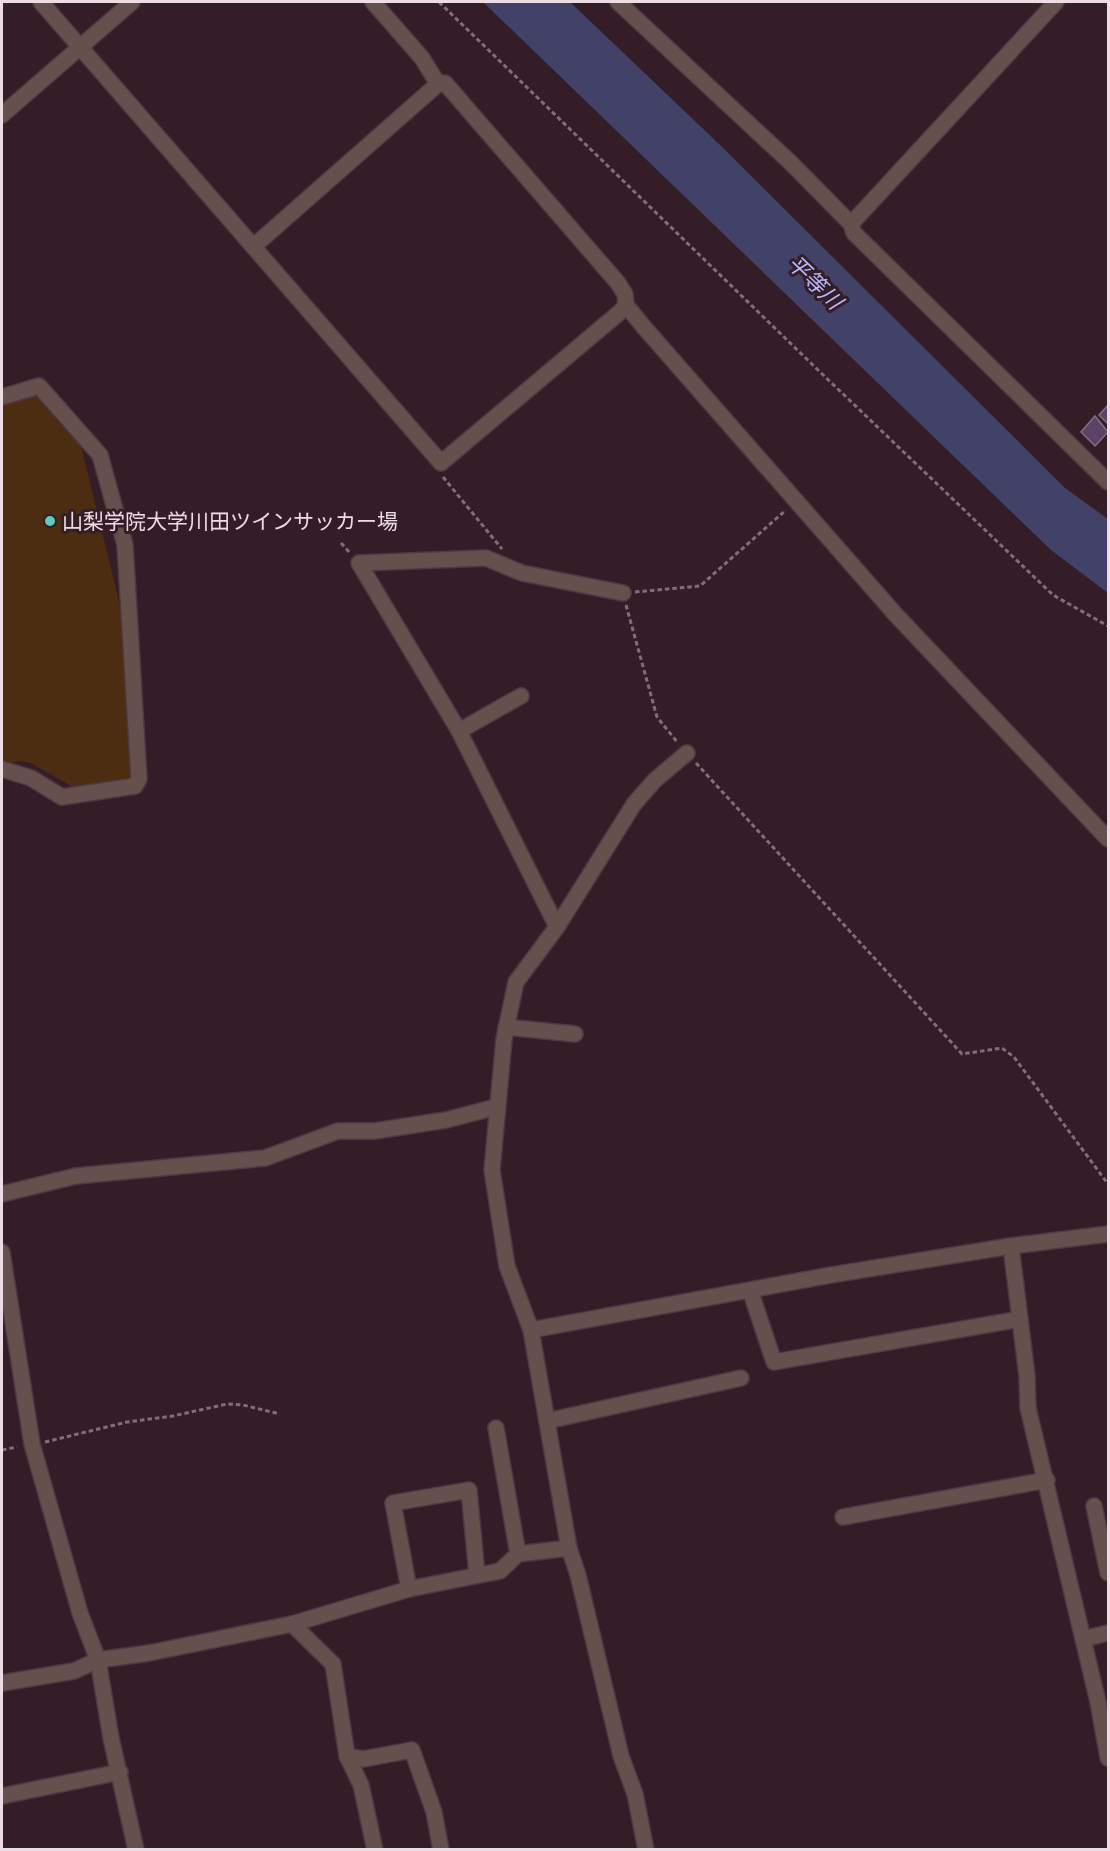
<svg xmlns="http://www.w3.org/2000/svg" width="1110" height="1851" viewBox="0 0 1110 1851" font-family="'Space Grotesk','Noto Sans JP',sans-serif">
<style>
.green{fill:#4c2d12}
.water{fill:#424268}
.building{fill:#5c4365;stroke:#7f6e85;stroke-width:1.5}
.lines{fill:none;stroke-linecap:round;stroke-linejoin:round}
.minor-casing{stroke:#4f3842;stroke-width:18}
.path{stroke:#836e77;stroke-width:3;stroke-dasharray:4.5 3;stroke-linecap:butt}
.minor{stroke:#65504e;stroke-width:15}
.poi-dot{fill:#5bcebb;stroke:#351d28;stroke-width:2}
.labels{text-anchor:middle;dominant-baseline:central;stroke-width:6;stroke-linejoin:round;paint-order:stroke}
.poi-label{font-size:21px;fill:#eddce3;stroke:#351d28;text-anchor:start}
.water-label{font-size:22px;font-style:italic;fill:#b7b8fa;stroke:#351d28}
</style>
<rect width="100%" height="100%" fill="#351d28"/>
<path class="green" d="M 35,395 L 81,446 L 118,597 L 126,658 L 136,777 L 75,788 L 31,763 L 19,761 L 2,764 L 2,404 Z"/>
<path class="water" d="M 483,2 L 570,2 L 720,145 L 1065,488 L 1108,519 L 1108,593 L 1051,550 Z"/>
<g class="building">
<path d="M 1108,405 L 1108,424 L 1099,415 Z"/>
<path d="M 1095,416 L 1108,432 L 1095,446 L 1081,432 Z"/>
</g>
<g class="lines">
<g class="minor-casing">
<g id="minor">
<path d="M 41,2 L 441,463 L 620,312 L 626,305 L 625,294 L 618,283 L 445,83 L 438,84 L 254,246"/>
<path d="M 373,2 L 422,58 L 438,84"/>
<path d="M 618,2 L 792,164 L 851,224 L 854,233 L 1108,482"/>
<path d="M 2,115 L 132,2"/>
<path d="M 851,224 L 1056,2"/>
<path d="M 626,305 L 643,326 L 896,615 L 1108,839"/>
<path d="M 2,397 L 39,386 L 100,455 L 125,545 L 139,779 L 135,786 L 62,797 L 31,778 L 2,769"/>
<path d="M 459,731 L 521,696"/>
<path d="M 557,927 L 459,731 L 359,563 L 486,558 L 522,573 L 623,593"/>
<path d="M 506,1027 L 575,1034"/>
<path d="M 2,1194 L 76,1176 L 265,1158 L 338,1131 L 375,1131 L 446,1120 L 496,1107"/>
<path d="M 1011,1246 L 1027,1376 L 1028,1408 L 1098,1702 L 1108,1758"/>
<path d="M 2,1252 L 32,1444 L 80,1613 L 98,1660 L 111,1738 L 136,1850"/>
<path d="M 750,1290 L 774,1362 L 1020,1319"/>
<path d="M 531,1330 L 831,1275 L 1011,1246 L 1108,1234"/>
<path d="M 547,1421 L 741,1378"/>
<path d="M 496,1428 L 518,1554"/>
<path d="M 1094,1506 L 1108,1573"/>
<path d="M 843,1517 L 1047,1480"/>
<path d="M 409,1589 L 393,1503 L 469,1490 L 477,1575"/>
<path d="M 292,1624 L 333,1664 L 347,1756 L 363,1759 L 412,1750 L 434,1812 L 441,1850"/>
<path d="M 1083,1639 L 1108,1633"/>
<path d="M 2,1683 L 74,1671 L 98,1660 L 149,1653 L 292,1624 L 409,1589 L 500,1571 L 518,1554 L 569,1548"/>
<path d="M 347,1756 L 361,1785 L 375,1850"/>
<path d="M 2,1796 L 120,1772"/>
<path d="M 646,1850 L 635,1794 L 621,1756 L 578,1575 L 569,1548 L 531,1330 L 507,1266 L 492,1170 L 504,1039 L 516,982 L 557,927 L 634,804 L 655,780 L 687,753"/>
</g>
</g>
<g class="path">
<path d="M 439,2 L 818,370 L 1053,595 L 1108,626"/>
<path d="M 443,477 L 502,549"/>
<path d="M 341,543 L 350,553"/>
<path d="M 635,592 L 700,586 L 786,510"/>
<path d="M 626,605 L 657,717 L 678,743"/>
<path d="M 696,763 L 962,1054 L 1002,1048 L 1014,1057 L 1108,1184"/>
<path d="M 45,1442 L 127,1422 L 173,1416 L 227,1404 L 243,1405 L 280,1414"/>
<path d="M 2,1450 L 17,1447"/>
</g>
<use href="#minor" class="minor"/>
</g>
<circle class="poi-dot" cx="50" cy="521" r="6"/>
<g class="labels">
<g class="poi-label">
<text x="62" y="521">山梨学院大学川田ツインサッカー場</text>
</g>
<g class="water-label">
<text transform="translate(815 282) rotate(44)">平等川</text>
</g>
</g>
<rect width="1110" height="1851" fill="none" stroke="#eddce3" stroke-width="6"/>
</svg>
